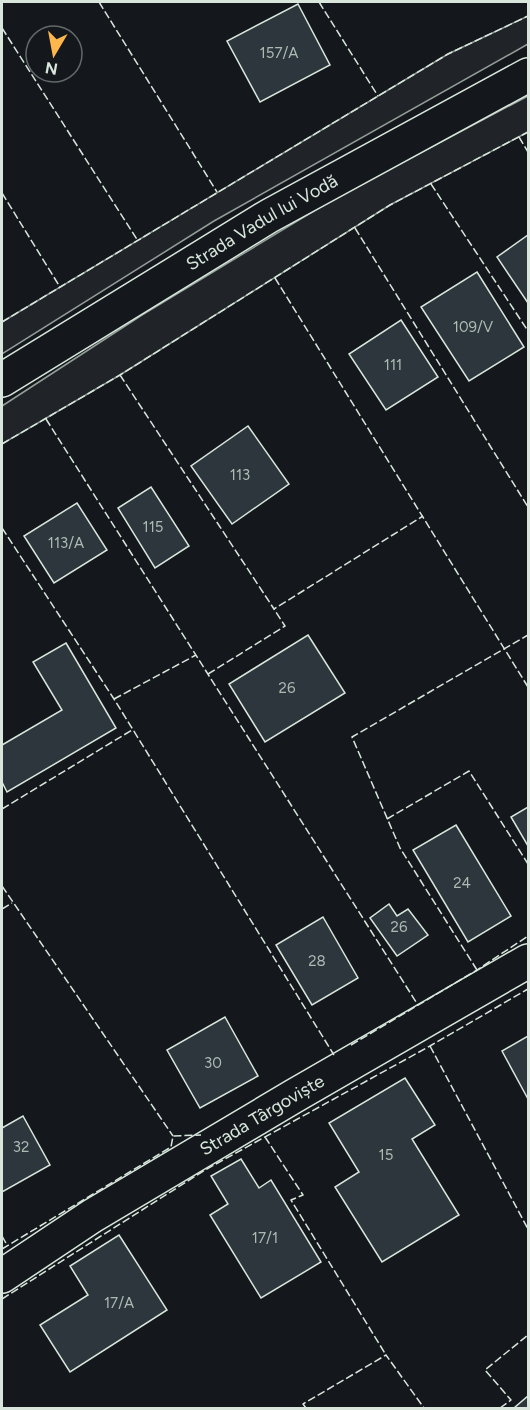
<svg xmlns="http://www.w3.org/2000/svg" width="530" height="1410" viewBox="0 0 530 1410" font-family="Figtree,sans-serif">
<style>
.green{fill:#202428;stroke:#939e99;stroke-width:1.5}
.building{fill:#2c363c;stroke:#d8e6dc;stroke-width:1.5}
.lines{fill:none;stroke-linecap:round;stroke-linejoin:round}
.minor-casing{stroke:#d8e6dc;stroke-width:36}
.minor{stroke:#14181c;stroke-width:33}
.fence{stroke:#d8e6dc;stroke-width:1.5;stroke-dasharray:8 3;stroke-linecap:butt}
.labels{text-anchor:middle;dominant-baseline:central;stroke-width:4.5;stroke-linejoin:round;paint-order:stroke}
.number-label{font-size:15px;fill:#adbab4}
.street-label{font-size:18px;fill:#d8e6dc;stroke:#14181c}
</style>
<rect width="100%" height="100%" fill="#14181c"/>
<g class="green">
<path d="M 528,16 L 528,44 L 214,221 L 2,354 L 2,322 L 448,54 Z"/>
<path d="M 528,96 L 528,132 L 390,205 L 120,375 L 2,444 L 2,406 L 142,315 L 337,197 Z"/>
</g>
<g class="building">
<path d="M 298,4 L 330,65 L 260,102 L 227,41 Z"/>
<path d="M 528,235 L 528,303 L 497,257 Z"/>
<path d="M 477,272 L 524,347 L 469,381 L 421,307 Z"/>
<path d="M 401,320 L 438,377 L 386,410 L 349,354 Z"/>
<path d="M 248,426 L 289,484 L 232,524 L 191,466 Z"/>
<path d="M 151,487 L 189,546 L 155,568 L 118,508 Z"/>
<path d="M 77,503 L 107,550 L 54,583 L 24,536 Z"/>
<path d="M 308,635 L 345,693 L 265,742 L 229,684 Z"/>
<path d="M 66,643 L 116,728 L 7,792 L 2,782 L 2,745 L 62,710 L 33,662 Z"/>
<path d="M 528,807 L 528,846 L 511,817 Z"/>
<path d="M 456,825 L 511,916 L 468,942 L 413,850 Z"/>
<path d="M 389,904 L 397,916 L 408,909 L 428,935 L 397,956 L 370,918 Z"/>
<path d="M 323,917 L 358,978 L 312,1005 L 276,945 Z"/>
<path d="M 225,1017 L 258,1076 L 200,1108 L 167,1050 Z"/>
<path d="M 528,1036 L 528,1099 L 502,1051 Z"/>
<path d="M 405,1078 L 435,1125 L 412,1139 L 459,1215 L 382,1262 L 335,1187 L 359,1172 L 329,1123 Z"/>
<path d="M 23,1116 L 50,1165 L 2,1192 L 2,1128 Z"/>
<path d="M 241,1159 L 259,1188 L 271,1180 L 321,1262 L 261,1298 L 210,1215 L 228,1204 L 211,1176 Z"/>
<path d="M 119,1235 L 167,1310 L 70,1372 L 40,1325 L 88,1295 L 70,1266 Z"/>
<path d="M 528,1396 L 528,1408 L 514,1408 Z"/>
</g>
<g class="lines">
<g class="minor-casing">
<g id="minor">
<path id="s1" d="M 2,380 L 269,216 L 528,75"/>
<path id="s2" d="M 2,1276 L 92,1216 L 294,1096 L 528,961"/>
</g>
</g>
<use href="#minor" class="minor"/>
<g class="fence">
<path d="M 99,2 L 217,192"/>
<path d="M 319,2 L 378,96"/>
<path d="M 2,28 L 138,241"/>
<path d="M 519,137 L 528,152"/>
<path d="M 431,184 L 528,331"/>
<path d="M 2,193 L 60,287"/>
<path d="M 355,228 L 528,507"/>
<path d="M 275,278 L 528,687"/>
<path d="M 2,322 L 448,54 L 528,16"/>
<path d="M 120,375 L 274,609 L 423,516"/>
<path d="M 46,419 L 418,1005"/>
<path d="M 2,444 L 120,375 L 390,205 L 528,132"/>
<path d="M 2,528 L 114,699 L 334,1055"/>
<path d="M 208,674 L 285,626 L 274,609"/>
<path d="M 114,699 L 196,655"/>
<path d="M 2,809 L 132,730"/>
<path d="M 387,819 L 469,771 L 528,864"/>
<path d="M 2,886 L 173,1136"/>
<path d="M 2,909 L 12,903"/>
<path d="M 477,970 L 400,848 L 352,737 L 528,635"/>
<path d="M 351,1045 L 477,970 L 528,936"/>
<path d="M 430,1046 L 528,1229"/>
<path d="M 265,1137 L 303,1195 L 291,1200 L 386,1355"/>
<path d="M 2,1236 L 7,1245"/>
<path d="M 2,1249 L 171,1147 L 173,1136 L 201,1135"/>
<path d="M 2,1299 L 205,1170 L 430,1046 L 528,989"/>
<path d="M 306,1408 L 303,1404 L 386,1355 L 424,1408"/>
<path d="M 500,1408 L 511,1400 L 485,1370 L 528,1335"/>
</g>
</g>
<g class="labels">
<g class="number-label">
<text x="279" y="53">157/A</text>
<text x="473" y="327">109/V</text>
<text x="393" y="365">111</text>
<text x="240" y="475">113</text>
<text x="153" y="527">115</text>
<text x="66" y="543">113/A</text>
<text x="287" y="688">26</text>
<text x="462" y="883">24</text>
<text x="399" y="927">26</text>
<text x="317" y="961">28</text>
<text x="213" y="1063">30</text>
<text x="21" y="1147">32</text>
<text x="386" y="1155">15</text>
<text x="265" y="1238">17/1</text>
<text x="119" y="1303">17/A</text>
</g>
<g class="street-label">
<text stroke="none"><textPath href="#s1" startOffset="304">Strada Vadul lui Vodă</textPath></text>
<text stroke="none"><textPath href="#s2" startOffset="306">Strada Târgoviște</textPath></text>
</g>
</g>
<rect width="530" height="1410" fill="none" stroke="#d8e6dc" stroke-width="6"/>
<g transform="translate(54 54) rotate(190)"><circle r="28" fill="#14181c" stroke="#626a69" stroke-width="1.5"/>
<path d="M0-4.5L10 22L0 15L-10 22Z" fill="#ffb74d"/>
<text y="-9" font-size="16" font-weight="bold" text-anchor="middle" fill="#d8e6dc">N</text>
</g>
</svg>
